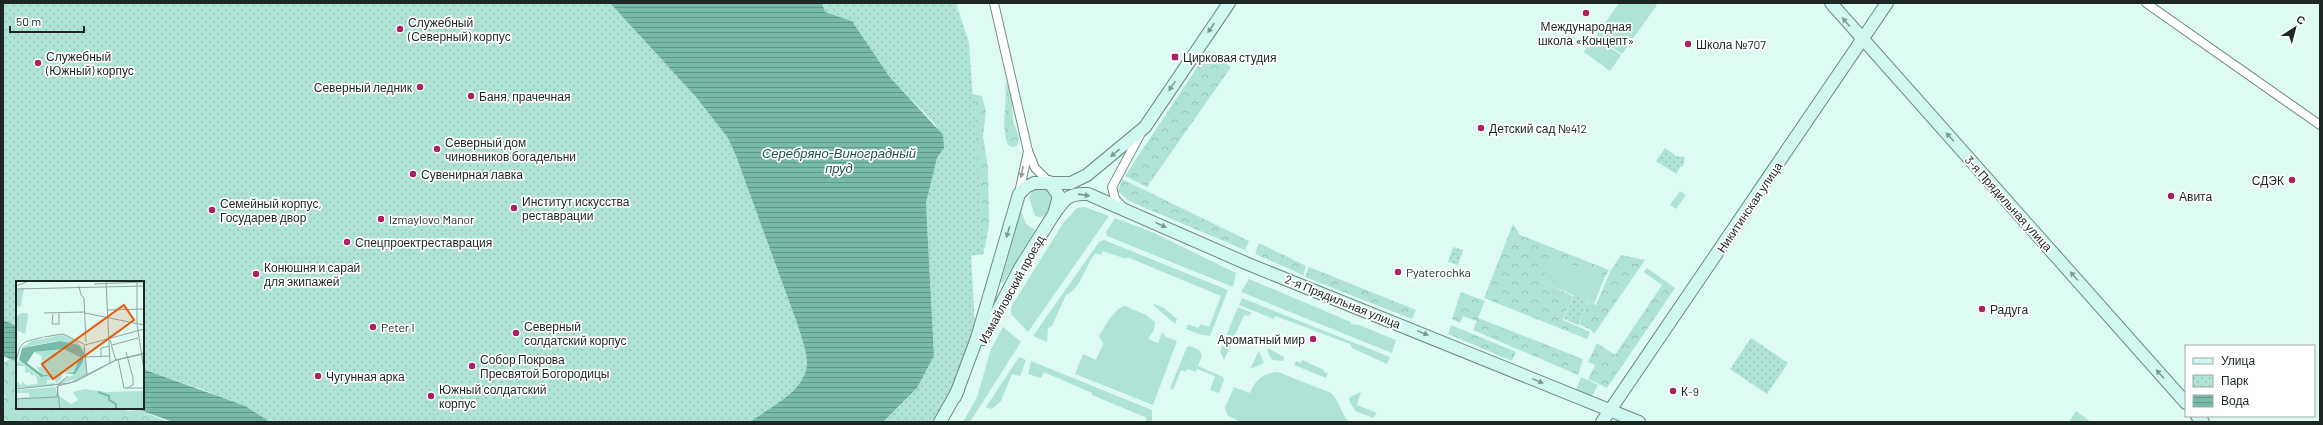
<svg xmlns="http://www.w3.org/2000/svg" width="2323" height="425" viewBox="0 0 2323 425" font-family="Barlow,sans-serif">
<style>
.grass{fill:#aee3d5}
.forest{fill:url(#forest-crowns)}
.park{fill:url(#park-dots)}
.water{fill:url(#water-rules)}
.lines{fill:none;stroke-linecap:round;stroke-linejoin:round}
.street-casing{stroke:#708a83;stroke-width:10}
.secondary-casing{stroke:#708a83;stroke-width:14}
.street{stroke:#fff;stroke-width:8}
.secondary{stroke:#cff9f0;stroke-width:12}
.oneway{fill:#7e9a94}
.oneway2{fill:#999d9c}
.poi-dot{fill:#ab2163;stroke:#fff;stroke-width:1.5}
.labels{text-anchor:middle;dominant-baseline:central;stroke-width:3.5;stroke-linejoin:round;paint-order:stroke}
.poi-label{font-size:12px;fill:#1c2623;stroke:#fff;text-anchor:start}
.street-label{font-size:12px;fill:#1c2623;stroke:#fff}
.water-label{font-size:13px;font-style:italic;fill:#20564b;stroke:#fff}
.inset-river{fill:none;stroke:#78baaa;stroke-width:2}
.inset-road{fill:none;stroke:#90a6a0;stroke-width:1}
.view{fill:#e8590c;fill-opacity:0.15;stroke:#e8590c;stroke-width:2}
.inset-edge{fill:none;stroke:#1c2623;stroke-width:2}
</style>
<defs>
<pattern id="forest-crowns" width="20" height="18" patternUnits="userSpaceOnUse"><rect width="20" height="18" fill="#aee3d5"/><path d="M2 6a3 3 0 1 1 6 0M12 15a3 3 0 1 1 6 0" fill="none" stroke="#95c3b7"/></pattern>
<pattern id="park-dots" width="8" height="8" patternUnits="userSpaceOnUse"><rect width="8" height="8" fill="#aee3d5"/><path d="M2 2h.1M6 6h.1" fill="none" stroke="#95c3b7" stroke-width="1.8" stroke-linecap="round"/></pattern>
<pattern id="water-rules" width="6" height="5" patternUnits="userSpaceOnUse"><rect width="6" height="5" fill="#78baaa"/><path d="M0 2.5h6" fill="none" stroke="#62978a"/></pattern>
</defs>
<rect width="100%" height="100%" fill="#defbf3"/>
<g class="grass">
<path d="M 1619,3 L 1654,3 L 1657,5 L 1622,54 L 1596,36 Z"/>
<path d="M 1595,37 L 1621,55 L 1610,71 L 1584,52 Z"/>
<path d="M 1041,187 L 1052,191 L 1054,202 C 1049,211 1046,220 1035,216 L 1029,197 L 1033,191 Z"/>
<path d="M 1680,191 L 1686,195 L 1676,209 L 1670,205 Z"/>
<path d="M 1085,207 L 1109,216 L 1028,332 L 1011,314 L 1011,307 L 1064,222 L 1077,208 Z"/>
<path d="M 1021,211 L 1026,224 L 1035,230 L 1003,283 L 1001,282 Z"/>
<path d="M 1115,218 L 1152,232 L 1236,273 L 1233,287 L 1107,236 L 1106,232 Z"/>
<path d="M 1104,240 L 1228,290 L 1210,336 L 1202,335 L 1186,329 L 1188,324 L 1198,328 L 1201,324 L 1209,327 L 1221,296 L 1127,257 L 1126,259 L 1103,251 L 1101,255 L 1096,253 C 1084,266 1082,288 1066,295 L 1052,326 L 1048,328 L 1047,342 L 1033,336 L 1099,242 Z"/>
<path d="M 1552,257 L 1604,279 L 1594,304 L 1542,282 Z"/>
<path d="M 1249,279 L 1351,322 L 1351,324 L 1359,325 L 1396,340 L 1392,353 L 1241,292 Z"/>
<path d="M 1242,298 L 1390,357 L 1387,364 L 1352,348 L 1350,344 L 1275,316 L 1274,319 L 1239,305 Z"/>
<path d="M 1154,304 L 1164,308 L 1177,319 L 1175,324 L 1153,305 Z"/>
<path d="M 1125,306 L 1146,315 L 1155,322 L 1154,330 L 1148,339 L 1158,343 L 1162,332 L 1166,337 L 1177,341 L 1153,405 L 1075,374 L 1083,354 L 1096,360 L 1103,344 L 1099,336 C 1105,327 1113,309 1125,306 Z"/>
<path d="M 1238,307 L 1252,313 L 1248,316 L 1244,315 L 1224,360 L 1220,351 Z"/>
<path d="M 1003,327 L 1021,342 L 970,422 L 963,422 L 977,397 L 991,349 Z"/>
<path d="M 1190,346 L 1199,350 L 1202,355 L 1198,366 L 1223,377 L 1224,380 L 1219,393 L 1210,390 L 1215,376 L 1197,369 L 1196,372 L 1187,369 L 1186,372 L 1181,370 L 1173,390 L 1170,388 L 1187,347 Z"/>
<path d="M 1268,348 L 1284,357 L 1283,361 L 1272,360 L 1267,351 Z"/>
<path d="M 1259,351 L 1264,363 L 1250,369 Z"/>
<path d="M 1019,357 L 1026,360 L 1020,376 L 1012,374 L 1001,401 L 992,409 L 986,407 Z"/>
<path d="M 1302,360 L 1324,370 L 1324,372 L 1328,373 L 1326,378 L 1294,365 L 1296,361 L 1301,363 Z"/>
<path d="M 1031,361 L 1152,410 L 1152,422 L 1145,422 L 1147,418 L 1092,395 L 1092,393 L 1044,372 L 1041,378 L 1028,374 Z"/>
<path d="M 1278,372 L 1331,393 C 1340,401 1340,413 1349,422 L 1241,422 L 1228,416 L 1225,408 L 1234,387 L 1250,393 C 1255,380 1264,373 1278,372 Z"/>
<path d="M 1581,377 L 1598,385 L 1592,396 L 1576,390 Z"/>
<path d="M 1361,392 L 1357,405 L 1377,413 L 1373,418 L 1355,411 L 1349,400 L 1350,397 Z"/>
<path d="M 2076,411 L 2091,422 L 2069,422 Z"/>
</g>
<g class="forest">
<path d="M 1208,51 L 1231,67 L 1147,187 L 1125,176 Z"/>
<path d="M 1005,82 L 1011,90 L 1013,122 L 1019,136 L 1017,146 L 1012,147 L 1008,145 C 1000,124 1008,103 1005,82 Z"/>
<path d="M 968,93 L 982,96 L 986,111 L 983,136 L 988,168 L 989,225 L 985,248 L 980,248 Z"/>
<path d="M 1122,179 L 1249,241 L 1245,250 L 1129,201 L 1118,191 Z"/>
<path d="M 1513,224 L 1520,235 L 1609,270 L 1604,279 L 1552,257 L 1542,282 L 1573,296 L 1563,320 L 1590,332 L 1587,339 L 1484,298 Z"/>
<path d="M 1259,243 L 1306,266 L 1303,275 L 1255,254 Z"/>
<path d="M 1621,255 L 1645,260 L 1594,334 L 1591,330 L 1579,324 L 1588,302 L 1596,305 L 1611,270 Z"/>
<path d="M 1309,267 L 1416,310 L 1412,319 L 1305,277 Z"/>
<path d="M 1647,268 L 1675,288 L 1607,388 L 1588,379 L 1595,365 L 1588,362 L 1597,343 L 1615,355 L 1662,285 L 1644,272 Z"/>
<path d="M 1461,292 L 1485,301 L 1478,318 L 1583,359 L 1578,375 L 1473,330 L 1477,321 L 1463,316 L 1460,323 L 1452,319 Z"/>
<path d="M 1451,325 L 1516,352 L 1512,361 L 1448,334 Z"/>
<path d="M 10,359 L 17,362 L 17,408 L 125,408 L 127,411 L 139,410 L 168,422 L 3,422 L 3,397 L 5,397 L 3,390 L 3,363 Z"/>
</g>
<g class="park">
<path d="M 3,3 L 610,3 L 696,97 L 728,138 L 736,156 L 797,323 C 801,336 806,349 807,362 C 807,391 770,407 750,422 L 262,422 L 209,392 L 143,369 L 143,282 L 17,282 L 17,326 L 3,320 Z"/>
<path d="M 822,3 L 956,3 L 969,43 L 984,254 L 971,256 L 975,325 L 964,364 L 932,422 L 883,422 L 917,388 L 934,356 L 926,203 L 937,158 L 944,148 L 935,124 L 889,76 L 852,21 L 825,12 Z"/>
<path d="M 1665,148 L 1676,156 L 1685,157 L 1683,167 L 1681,166 L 1676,174 L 1656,161 Z"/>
<path d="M 1453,247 L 1463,250 L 1458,265 L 1448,262 Z"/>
<path d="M 1574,295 L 1588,301 L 1578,325 L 1564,319 Z"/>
<path d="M 1751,338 L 1788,363 L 1767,394 L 1730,369 Z"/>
</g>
<g class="water">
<path d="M 610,3 L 822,3 L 825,12 L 852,21 L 889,76 L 943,135 L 944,148 L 937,158 L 926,203 L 934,356 L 917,388 L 883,422 L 750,422 C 770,407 807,391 807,362 C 806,349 801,336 797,323 L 736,156 L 728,138 L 696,97 Z"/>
<path d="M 3,320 L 17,326 L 17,362 L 3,356 Z"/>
<path d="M 143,369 L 245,406 L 270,422 L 173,422 L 134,408 L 143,408 Z"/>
</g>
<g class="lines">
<g class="street-casing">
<g id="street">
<path d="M 994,3 L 1028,151 L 1035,168 L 1049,182"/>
<path d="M 2146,3 L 2320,125"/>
<path d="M 1019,193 L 1028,151"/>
<path d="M 1122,206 L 1115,199 L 1112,187 L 1141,133"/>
</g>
</g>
<g class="secondary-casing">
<g id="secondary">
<path d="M 1831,3 L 2186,403"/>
<path d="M 1054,214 C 1065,199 1068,193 1088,194 L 1248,264 L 1639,422"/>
<path d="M 983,339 L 1020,268 L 1054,214 L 1059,196 L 1049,182"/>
<path d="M 955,397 L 977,338 L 1019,194 L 1026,187 L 1034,183 L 1071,183 L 1087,175 L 1145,127 L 1229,3"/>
<path d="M 2197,416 L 2203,422"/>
<path d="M 940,422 L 958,390"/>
<path d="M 1602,422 L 1887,3"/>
</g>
</g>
<use href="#street" class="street"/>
<use href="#secondary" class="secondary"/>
</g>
<defs><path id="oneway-solid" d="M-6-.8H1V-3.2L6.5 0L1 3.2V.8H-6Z"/></defs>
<g class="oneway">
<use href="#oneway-solid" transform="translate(1846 22) rotate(-130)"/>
<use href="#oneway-solid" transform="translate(1211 28) rotate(124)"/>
<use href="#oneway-solid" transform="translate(1172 86) rotate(124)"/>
<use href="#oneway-solid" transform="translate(1950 137) rotate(-132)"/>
<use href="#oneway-solid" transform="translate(1115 153) rotate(140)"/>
<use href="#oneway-solid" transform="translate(1084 195) rotate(8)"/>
<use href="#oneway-solid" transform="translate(1161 225) rotate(24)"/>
<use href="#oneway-solid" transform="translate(1008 232) rotate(106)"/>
<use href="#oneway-solid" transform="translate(2074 276) rotate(-132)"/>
<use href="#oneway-solid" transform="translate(1423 333) rotate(22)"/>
<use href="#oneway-solid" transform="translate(2160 374) rotate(-132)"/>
<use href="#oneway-solid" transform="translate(1538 381) rotate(22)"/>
</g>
<use class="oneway2" href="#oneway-solid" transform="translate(1022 172) rotate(100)"/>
<g class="poi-dot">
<circle cx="1586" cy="13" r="4"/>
<circle cx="400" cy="29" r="4"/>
<circle cx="1688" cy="44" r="4"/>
<rect x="1171" y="53" width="8" height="8" rx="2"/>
<circle cx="38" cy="63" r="4"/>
<circle cx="420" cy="87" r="4"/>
<circle cx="471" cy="96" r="4"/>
<circle cx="1481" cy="128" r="4"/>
<circle cx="437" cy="149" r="4"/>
<circle cx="413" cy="174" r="4"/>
<circle cx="2292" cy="180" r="4"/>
<circle cx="2171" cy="196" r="4"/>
<circle cx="514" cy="208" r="4"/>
<circle cx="212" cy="210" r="4"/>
<circle cx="381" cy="219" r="4"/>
<circle cx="347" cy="242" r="4"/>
<circle cx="1398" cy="272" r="4"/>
<circle cx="256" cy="274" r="4"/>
<circle cx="1982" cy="309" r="4"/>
<circle cx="373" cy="327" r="4"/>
<circle cx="516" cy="333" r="4"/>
<circle cx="1313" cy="339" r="4"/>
<circle cx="472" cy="366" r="4"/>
<circle cx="318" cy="376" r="4"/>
<circle cx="1673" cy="391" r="4"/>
<circle cx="431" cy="396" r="4"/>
</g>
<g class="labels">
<g class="poi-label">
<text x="408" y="22">Служебный<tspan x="408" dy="14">(Северный) корпус</tspan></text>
<text x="1586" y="26" text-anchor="middle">Международная<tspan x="1586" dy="14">школа «Концепт»</tspan></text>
<text x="1696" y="44">Школа №707</text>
<text x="46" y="56">Служебный<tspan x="46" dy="14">(Южный) корпус</tspan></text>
<text x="1183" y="57">Цирковая студия</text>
<text x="412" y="87" text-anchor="end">Северный ледник</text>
<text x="479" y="96">Баня, прачечная</text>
<text x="1489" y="128">Детский сад №412</text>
<text x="445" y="142">Северный дом<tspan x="445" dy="14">чиновников богадельни</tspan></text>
<text x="421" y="174">Сувенирная лавка</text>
<text x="2284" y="180" text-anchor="end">СДЭК</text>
<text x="2179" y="196">Авита</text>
<text x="522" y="201">Институт искусства<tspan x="522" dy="14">реставрации</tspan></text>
<text x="220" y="203">Семейный корпус,<tspan x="220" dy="14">Государев двор</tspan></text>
<text x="389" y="219">Izmaylovo Manor</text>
<text x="355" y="242">Спецпроектреставрация</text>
<text x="264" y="267">Конюшня и сарай<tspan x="264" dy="14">для экипажей</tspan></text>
<text x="1406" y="272">Pyaterochka</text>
<text x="1990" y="309">Радуга</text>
<text x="524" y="326">Северный<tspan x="524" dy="14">солдатский корпус</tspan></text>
<text x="381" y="327">Peter I</text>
<text x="1305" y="339" text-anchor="end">Ароматный мир</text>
<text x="480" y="359">Собор Покрова<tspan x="480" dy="14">Пресвятой Богородицы</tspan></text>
<text x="326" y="376">Чугунная арка</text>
<text x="439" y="389">Южный солдатский<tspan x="439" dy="14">корпус</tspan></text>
<text x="1681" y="391">К-9</text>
</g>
<g class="street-label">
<text transform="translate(2009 203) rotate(48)">3-я Прядильная улица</text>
<text transform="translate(1749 207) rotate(-56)">Никитинская улица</text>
<text transform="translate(1011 289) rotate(-61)">Измайловский проезд</text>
<text transform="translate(1343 301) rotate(22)">2-я Прядильная улица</text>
</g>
<g class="water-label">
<text x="839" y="153">Серебряно-Виноградный<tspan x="839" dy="15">пруд</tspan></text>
</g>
</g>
<g transform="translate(16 281)">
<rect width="128" height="128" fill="#defbf3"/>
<path d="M 8,7 L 5,26 L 1,25 L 0,29 L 0,9 ZM 5,32 L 11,32 L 12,35 L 9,53 L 0,49 L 0,36 Z" fill="#aee3d5"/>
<path d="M 3,80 L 24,96 L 46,92 L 45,98 L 40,103 L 39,98 L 31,99 L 31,103 L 39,102 L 37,105 L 0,107 L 0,101 L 6,104 L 6,100 L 10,104 L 21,103 L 21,97 L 17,92 L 17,96 L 13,91 L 9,92 L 9,95 L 9,85 L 1,85 L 0,88 L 1,82 Z" fill="#aee3d5"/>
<path d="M 46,54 L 61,60 L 67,67 L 69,70 L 71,94 L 42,104 L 46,99 L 59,93 L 59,90 L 26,94 L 19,84 L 25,87 L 26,75 L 18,71 L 48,68 L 55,69 L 64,76 L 61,88 L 67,82 L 68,73 L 63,64 L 40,60 L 5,67 L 16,60 ZM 39,106 L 42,114 L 55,123 L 62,119 L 57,111 L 69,108 L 90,111 L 128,110 L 128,128 L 0,128 L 0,117 L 13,116 L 13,112 L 0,112 L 0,109 Z" fill="#aee3d5"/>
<path d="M 44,60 L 63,64 L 68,72 L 67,81 L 59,93 L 46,92 L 25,96 L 3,79 L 6,67 ZM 48,68 L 64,76 L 58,91 L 27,94 L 11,82 L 18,71 Z" fill="#78baaa" fill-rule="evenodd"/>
<path class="inset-river" d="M 82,111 L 93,115 L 93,119 L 100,123 L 100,128"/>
<path class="inset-road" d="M 90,0 L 94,82M 121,1 L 121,43 L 128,89M 78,3 L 128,1M 0,5 L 13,0M 63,5 L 65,14 L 68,17 L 70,61M 0,8 L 128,5M 92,29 L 128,28M 28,32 L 69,31M 69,32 L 128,44M 37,33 L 36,43 L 43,43 L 43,32M 28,56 L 47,53 L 68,63 L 71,93M 94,59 L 100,80M 69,64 L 128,48M 96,64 L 122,57M 110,71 L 117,97 L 117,104 L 111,107M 85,75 L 85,67 L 93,65M 70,76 L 94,75M 102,78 L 108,107 L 128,107M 0,80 L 4,66 L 9,61 L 27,56M 41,104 L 52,95M 41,105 L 44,128M 0,108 L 54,102 L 100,79 L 128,72M 0,118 L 41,116 L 42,105 L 61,100 L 100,79 L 128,73"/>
<path class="view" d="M 108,24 L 118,39 L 37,98 L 26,83 Z"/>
<rect width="128" height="128" class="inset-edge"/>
</g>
<rect width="2323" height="425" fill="none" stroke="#1c2623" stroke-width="8"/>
<rect x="2185" y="345" width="130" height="72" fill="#ffffff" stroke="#a4a8a7"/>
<rect x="2193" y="358" width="20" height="6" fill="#cff9f0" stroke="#a4a8a7"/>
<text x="2221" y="365" font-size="12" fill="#1c2623">Улица</text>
<rect x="2193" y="375" width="20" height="12" fill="url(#park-dots)" stroke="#a4a8a7"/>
<text x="2221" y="385" font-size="12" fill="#1c2623">Парк</text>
<rect x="2193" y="395" width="20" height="12" fill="url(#water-rules)" stroke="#a4a8a7"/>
<text x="2221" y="405" font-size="12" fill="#1c2623">Вода</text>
<g transform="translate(2295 28) rotate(36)" stroke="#ffffff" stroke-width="3" paint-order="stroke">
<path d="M0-3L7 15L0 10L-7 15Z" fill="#1c2623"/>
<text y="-6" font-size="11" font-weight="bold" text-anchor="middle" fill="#1c2623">С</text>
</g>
<path d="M10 26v6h74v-6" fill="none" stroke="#1c2623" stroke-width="2"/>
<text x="16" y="26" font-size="12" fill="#1c2623" stroke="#ffffff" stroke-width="3" paint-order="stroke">50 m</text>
</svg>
